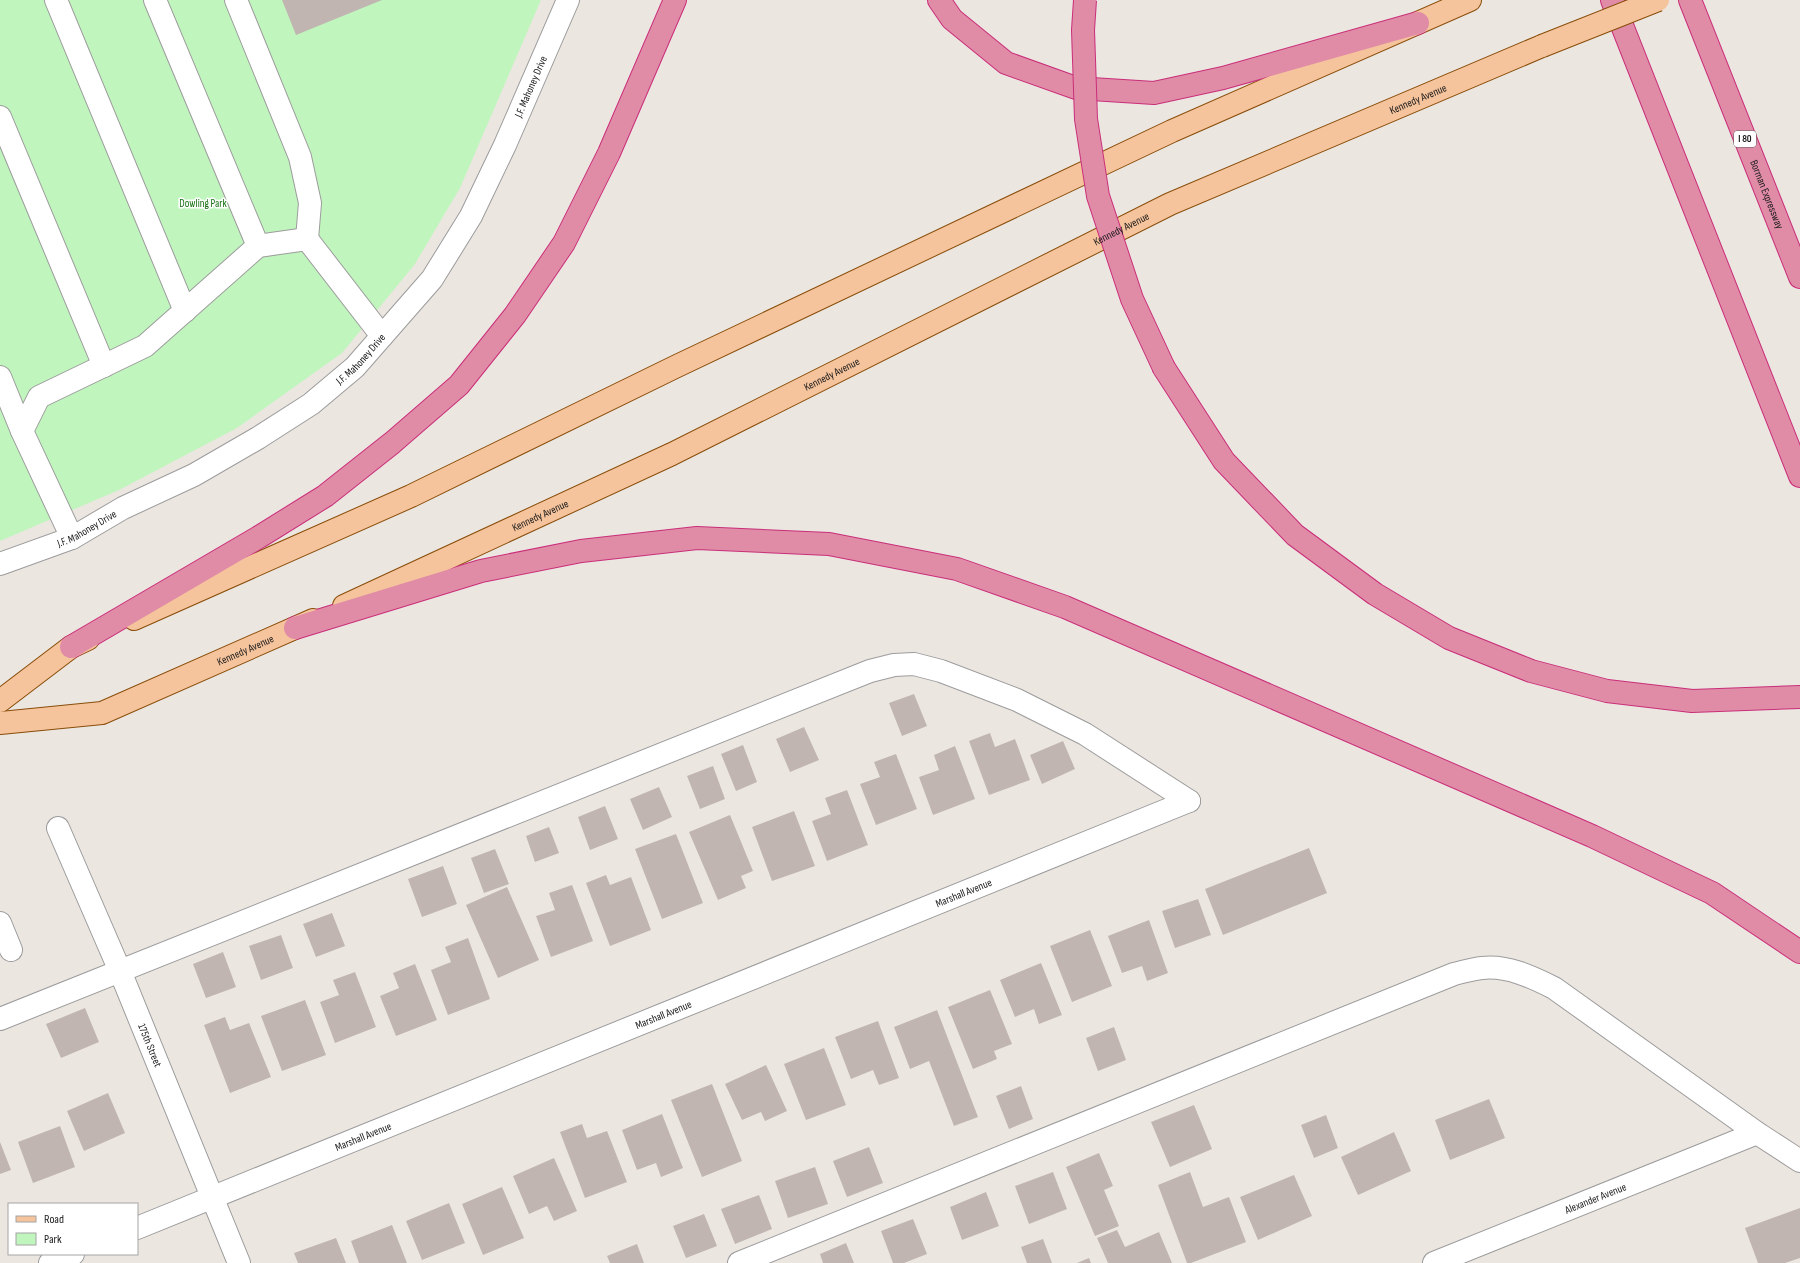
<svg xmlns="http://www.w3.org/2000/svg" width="1800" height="1263" viewBox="0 0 1800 1263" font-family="'Sofia Sans Condensed',sans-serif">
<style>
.park{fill:#c1f5be}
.building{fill:#c0b5b1}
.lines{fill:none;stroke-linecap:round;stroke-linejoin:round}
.minor-casing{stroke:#9c9c9c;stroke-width:24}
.major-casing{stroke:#884d09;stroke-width:24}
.highway-casing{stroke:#c92e79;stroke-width:24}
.minor{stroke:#fff;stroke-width:22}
.major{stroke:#f5c39c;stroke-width:22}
.highway{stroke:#e08ca7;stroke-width:22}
.major-bridge-casing{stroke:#884d09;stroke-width:24;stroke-linecap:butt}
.highway-bridge-casing{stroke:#c92e79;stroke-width:24;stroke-linecap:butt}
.major-bridge{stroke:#f5c39c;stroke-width:22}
.highway-bridge{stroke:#e08ca7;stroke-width:22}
.labels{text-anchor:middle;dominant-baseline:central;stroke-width:3;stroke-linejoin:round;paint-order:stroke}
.shield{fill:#fff;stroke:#5f5f5f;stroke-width:1}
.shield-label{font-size:10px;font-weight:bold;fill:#1b1b1b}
.street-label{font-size:11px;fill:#1b1b1b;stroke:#fff}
.park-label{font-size:11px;fill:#167011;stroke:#fff}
</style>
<rect width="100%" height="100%" fill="#ece6e1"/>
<path class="park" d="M 0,0 L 541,0 L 460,188 L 415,264 L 342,353 L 237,428 L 119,490 L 0,541 Z"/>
<g class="building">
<path d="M 282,0 L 382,0 L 296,35 Z"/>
<path d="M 914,694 L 927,726 L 902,736 L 889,703 Z"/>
<path d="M 804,727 L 819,760 L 790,772 L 776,739 Z"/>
<path d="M 990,733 L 995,747 L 1015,739 L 1030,780 L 989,795 L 969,741 Z"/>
<path d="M 1063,741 L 1075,769 L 1042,784 L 1030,755 Z"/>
<path d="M 743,745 L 757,782 L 736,791 L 721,754 Z"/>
<path d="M 955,746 L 975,799 L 933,815 L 919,777 L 939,770 L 934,755 Z"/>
<path d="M 896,754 L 917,809 L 876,825 L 860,784 L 880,777 L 874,762 Z"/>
<path d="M 713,766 L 725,799 L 700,809 L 687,776 Z"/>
<path d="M 659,787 L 672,817 L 643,830 L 630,799 Z"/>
<path d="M 847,790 L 868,845 L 827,861 L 812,821 L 831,814 L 825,798 Z"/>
<path d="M 605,806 L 618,839 L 590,850 L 578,817 Z"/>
<path d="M 794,811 L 815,866 L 772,881 L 752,827 Z"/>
<path d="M 730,815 L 753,871 L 741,876 L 746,888 L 718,900 L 689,832 Z"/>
<path d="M 549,827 L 559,853 L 535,862 L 526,836 Z"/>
<path d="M 676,834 L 703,903 L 662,919 L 635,849 Z"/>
<path d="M 1309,848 L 1327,893 L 1223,935 L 1205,889 Z"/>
<path d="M 495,849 L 509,884 L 484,893 L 471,858 Z"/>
<path d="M 443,866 L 457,904 L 422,917 L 408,879 Z"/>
<path d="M 606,875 L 610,885 L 631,877 L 651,930 L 610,946 L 586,883 Z"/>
<path d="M 572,885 L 593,941 L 551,957 L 536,916 L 555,910 L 549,893 Z"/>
<path d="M 507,887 L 539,960 L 498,978 L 466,905 Z"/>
<path d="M 1198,899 L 1211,935 L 1175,948 L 1162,911 Z"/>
<path d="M 332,913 L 345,946 L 316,957 L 303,924 Z"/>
<path d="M 1149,920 L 1168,973 L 1147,981 L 1142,966 L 1122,973 L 1108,936 Z"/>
<path d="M 1090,930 L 1112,986 L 1072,1002 L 1050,946 Z"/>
<path d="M 281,935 L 293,968 L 261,980 L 249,946 Z"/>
<path d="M 468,938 L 490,999 L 448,1015 L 431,970 L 451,962 L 445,947 Z"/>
<path d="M 223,952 L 236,987 L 206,998 L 193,964 Z"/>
<path d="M 1041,963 L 1062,1015 L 1039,1024 L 1034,1009 L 1015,1017 L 1000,980 Z"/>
<path d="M 415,964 L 437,1020 L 396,1036 L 380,996 L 399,988 L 393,973 Z"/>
<path d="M 355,972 L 376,1027 L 335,1043 L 320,1002 L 339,995 L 333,980 Z"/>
<path d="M 990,990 L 1012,1044 L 994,1051 L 997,1059 L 973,1069 L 948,1007 Z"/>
<path d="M 305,1000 L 326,1055 L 282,1071 L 261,1016 Z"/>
<path d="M 85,1008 L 99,1042 L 61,1058 L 46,1024 Z"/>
<path d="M 937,1010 L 978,1117 L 954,1126 L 929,1061 L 910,1069 L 894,1027 Z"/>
<path d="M 225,1017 L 230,1030 L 249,1023 L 271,1077 L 230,1093 L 204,1025 Z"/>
<path d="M 878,1021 L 899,1078 L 879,1085 L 873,1070 L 851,1079 L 835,1037 Z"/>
<path d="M 1114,1027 L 1126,1060 L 1098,1071 L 1086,1038 Z"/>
<path d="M 824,1048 L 846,1105 L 806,1120 L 784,1064 Z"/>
<path d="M 766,1065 L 787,1111 L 765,1121 L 761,1112 L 742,1120 L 725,1084 Z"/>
<path d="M 712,1084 L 742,1161 L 702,1177 L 671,1100 Z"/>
<path d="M 1021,1086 L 1033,1119 L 1009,1129 L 996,1096 Z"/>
<path d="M 108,1093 L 125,1133 L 84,1151 L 67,1111 Z"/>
<path d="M 1489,1099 L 1505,1138 L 1450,1160 L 1435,1120 Z"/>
<path d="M 1194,1105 L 1212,1149 L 1170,1167 L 1151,1122 Z"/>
<path d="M 662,1114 L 683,1168 L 661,1177 L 656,1163 L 637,1170 L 622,1130 Z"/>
<path d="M 1326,1115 L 1338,1148 L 1314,1158 L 1301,1125 Z"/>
<path d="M 582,1124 L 587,1138 L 607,1131 L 627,1182 L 585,1198 L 560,1132 Z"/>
<path d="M 60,1126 L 75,1167 L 33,1183 L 18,1142 Z"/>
<path d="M 1394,1132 L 1411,1171 L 1358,1195 L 1341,1157 Z"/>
<path d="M 0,1142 L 11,1170 L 0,1174 Z"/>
<path d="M 869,1147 L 883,1183 L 847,1197 L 833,1161 Z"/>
<path d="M 1099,1153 L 1113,1186 L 1104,1190 L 1119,1226 L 1095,1236 L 1066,1167 Z"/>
<path d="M 554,1158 L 577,1211 L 554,1221 L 547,1206 L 529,1214 L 513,1176 Z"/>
<path d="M 815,1167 L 828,1204 L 788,1218 L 775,1181 Z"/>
<path d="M 1053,1172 L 1067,1209 L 1029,1224 L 1015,1186 Z"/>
<path d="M 1190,1172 L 1203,1207 L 1229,1197 L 1246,1242 L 1191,1263 L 1187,1263 L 1158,1185 Z"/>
<path d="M 1294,1175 L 1312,1216 L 1258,1240 L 1240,1197 Z"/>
<path d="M 502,1187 L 524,1238 L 483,1255 L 462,1204 Z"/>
<path d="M 986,1192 L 999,1226 L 962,1240 L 950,1207 Z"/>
<path d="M 759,1195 L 772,1229 L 735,1244 L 721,1209 Z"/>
<path d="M 449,1203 L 465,1243 L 422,1260 L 406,1221 Z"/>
<path d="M 1800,1208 L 1800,1258 L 1785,1263 L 1758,1263 L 1745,1228 Z"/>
<path d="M 704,1214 L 717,1246 L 686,1258 L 673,1226 Z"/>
<path d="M 913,1219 L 927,1254 L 904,1263 L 893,1263 L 881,1231 Z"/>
<path d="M 392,1225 L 407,1263 L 359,1263 L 351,1241 Z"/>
<path d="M 1117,1230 L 1125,1247 L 1159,1232 L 1172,1263 L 1108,1263 L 1097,1238 Z"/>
<path d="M 336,1238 L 346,1263 L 298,1263 L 294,1253 Z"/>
<path d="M 1043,1239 L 1052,1263 L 1027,1263 L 1021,1247 Z"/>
<path d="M 846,1243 L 854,1263 L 823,1263 L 820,1254 Z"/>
<path d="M 637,1244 L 644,1263 L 610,1263 L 607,1256 Z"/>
<path d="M 1089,1258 L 1091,1263 L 1077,1263 Z"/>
</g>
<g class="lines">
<g class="minor-casing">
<g id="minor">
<path d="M 56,0 L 185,311"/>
<path d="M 155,0 L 258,246"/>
<path d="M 236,0 L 300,157 L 310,203 L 307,239"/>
<path d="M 0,117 L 104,366"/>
<path d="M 0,377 L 22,431"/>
<path d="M 72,538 L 22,431 L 39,397 L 145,346 L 258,246 L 307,239 L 382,336"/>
<path id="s1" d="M 0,564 L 72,538 L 123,508 L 194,475 L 258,438 L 311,404 L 355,367 L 432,279 L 471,216 L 505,145 L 568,0"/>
<path id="s2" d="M 58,828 L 120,971 L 239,1263"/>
<path d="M 0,923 L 11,950"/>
<path d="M 0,1019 L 870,671 L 894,665 L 914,664 L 941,671 L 1017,700 L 1085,734 L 1189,801"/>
<path id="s3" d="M 137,1228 L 1189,801"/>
<path d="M 50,1263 L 73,1254"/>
<path d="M 739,1263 L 1454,974 C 1463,972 1472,969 1482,968 C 1507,965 1532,977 1554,988 L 1757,1133 L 1800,1161"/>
<path id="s4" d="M 1434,1263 L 1757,1133"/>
</g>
</g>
<g class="major-casing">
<g id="major">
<path id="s5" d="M 344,606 L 672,454 L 1170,204 L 1542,46"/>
<path d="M 134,619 L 411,496 L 677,366 L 1172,131 L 1470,0"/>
<path d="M 0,701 L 71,647 L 88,639"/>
<path id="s6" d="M 0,723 L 102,713 L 313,620"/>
</g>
</g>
<g class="highway-casing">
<g id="highway">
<path d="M 939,0 L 952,19 L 1006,63 L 1076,88 L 1154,93 L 1223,78 L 1418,23"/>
<path d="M 1612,0 L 1800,476"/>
<path id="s7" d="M 1690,0 L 1800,277"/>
<path d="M 1164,368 L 1224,461 L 1295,535 L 1375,594 L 1449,638 L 1531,671 L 1607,691 L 1692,701 L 1800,697"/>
<path d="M 295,628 L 481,571 L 581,551 L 697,538 L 829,544 L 957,569 L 1065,607 L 1592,836 L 1712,893 L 1800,952"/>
<path d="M 71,647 L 259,537 L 325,496 L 392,443 L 459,385 L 515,315 L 564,243 L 609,153 L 675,0"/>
</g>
</g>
<use href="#minor" class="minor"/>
<use href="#major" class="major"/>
<use href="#highway" class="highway"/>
<g class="major-bridge-casing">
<path id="major-bridge" d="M 1542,46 L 1658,0"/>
</g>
<g class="highway-bridge-casing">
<path id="highway-bridge" d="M 1085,0 L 1083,30 L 1086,119 L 1098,196 L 1132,299 L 1164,368"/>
</g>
<use href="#major-bridge" class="major-bridge"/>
<use href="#highway-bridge" class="highway-bridge"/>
</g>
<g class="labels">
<rect class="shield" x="1734" y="131" width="22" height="16" rx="3"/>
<g class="shield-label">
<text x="1745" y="139">I 80</text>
</g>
<g class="street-label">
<text stroke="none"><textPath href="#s1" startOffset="742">J.F. Mahoney Drive</textPath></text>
<text stroke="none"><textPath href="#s5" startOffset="1188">Kennedy Avenue</textPath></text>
<text stroke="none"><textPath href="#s7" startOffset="209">Borman Expressway</textPath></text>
<text stroke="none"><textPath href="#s5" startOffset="864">Kennedy Avenue</textPath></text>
<text stroke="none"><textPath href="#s1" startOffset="418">J.F. Mahoney Drive</textPath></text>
<text stroke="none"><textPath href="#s5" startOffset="540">Kennedy Avenue</textPath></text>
<text stroke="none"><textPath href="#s5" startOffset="216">Kennedy Avenue</textPath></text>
<text stroke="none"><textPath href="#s1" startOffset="94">J.F. Mahoney Drive</textPath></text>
<text stroke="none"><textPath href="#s6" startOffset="259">Kennedy Avenue</textPath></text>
<text stroke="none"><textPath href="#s3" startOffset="892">Marshall Avenue</textPath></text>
<text stroke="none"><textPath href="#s3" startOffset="568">Marshall Avenue</textPath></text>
<text stroke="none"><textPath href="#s2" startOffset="236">175th Street</textPath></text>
<text stroke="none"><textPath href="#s3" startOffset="244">Marshall Avenue</textPath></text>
<text stroke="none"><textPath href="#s4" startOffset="174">Alexander Avenue</textPath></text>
</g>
<g class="park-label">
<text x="203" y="203">Dowling Park</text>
</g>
</g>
<rect x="8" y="1203" width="130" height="52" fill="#ffffff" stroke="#a4a4a4"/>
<rect x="16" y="1216" width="20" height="6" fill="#f5c39c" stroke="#a4a4a4"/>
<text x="44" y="1223" font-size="12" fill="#1b1b1b">Road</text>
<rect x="16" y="1233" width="20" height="12" fill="#c1f5be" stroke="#a4a4a4"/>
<text x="44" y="1243" font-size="12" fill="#1b1b1b">Park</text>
</svg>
